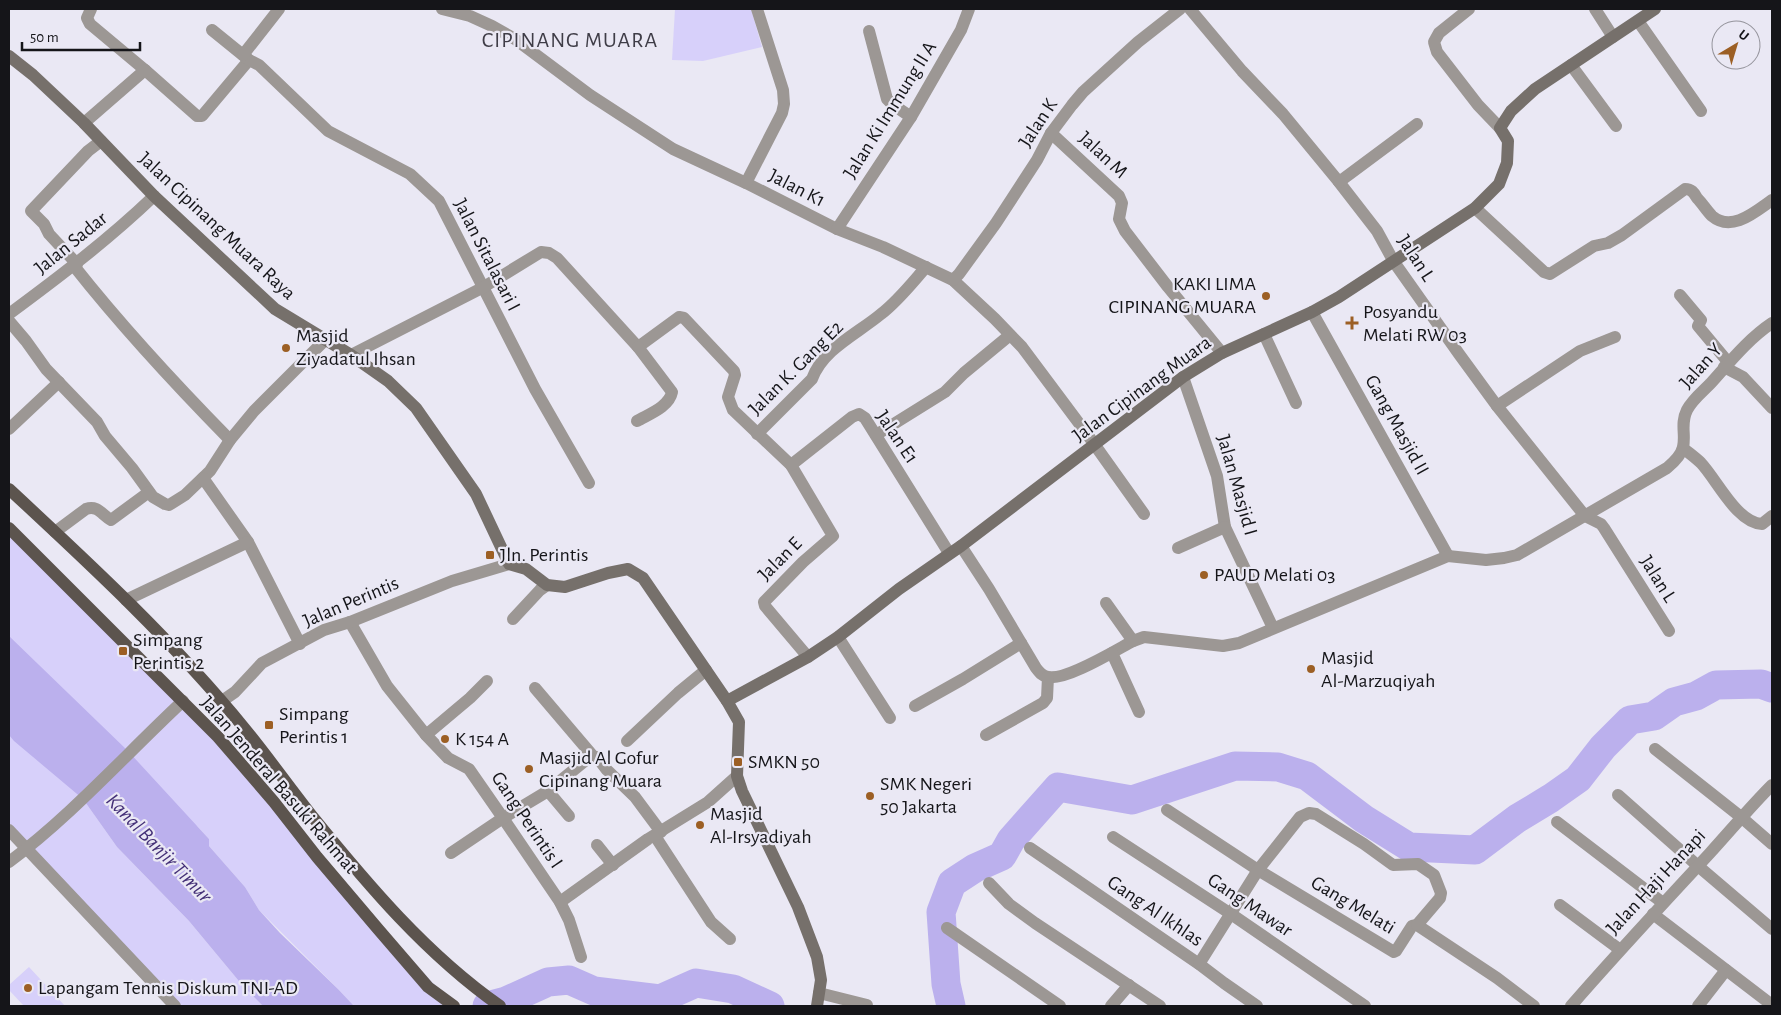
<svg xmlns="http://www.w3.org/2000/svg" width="1781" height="1015" viewBox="0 0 1781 1015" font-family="'Alegreya Sans',sans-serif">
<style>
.green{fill:#d7d0fa}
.water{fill:#bbb0ed}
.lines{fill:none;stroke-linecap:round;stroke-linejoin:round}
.river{stroke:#bbb0ed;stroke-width:29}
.street{stroke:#9c9794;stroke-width:12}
.secondary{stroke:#76706b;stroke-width:12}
.primary{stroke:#5c544e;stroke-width:12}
.poi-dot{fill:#9c5f24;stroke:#eae8f4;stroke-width:2}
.labels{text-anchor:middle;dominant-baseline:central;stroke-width:4.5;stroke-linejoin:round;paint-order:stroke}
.street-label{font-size:20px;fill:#151519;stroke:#eae8f4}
.poi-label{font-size:20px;fill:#151519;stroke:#eae8f4;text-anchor:start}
.water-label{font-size:21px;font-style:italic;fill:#443077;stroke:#eae8f4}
.quarter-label{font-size:22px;letter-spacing:1px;fill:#3f3d47;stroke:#eae8f4}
</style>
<rect width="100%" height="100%" fill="#eae8f4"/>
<g class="green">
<path d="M 675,9 L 751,9 L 762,47 L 703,61 L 672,60 Z"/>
<path d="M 9,528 L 183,701 L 317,857 L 454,1006 L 354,1006 L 338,989 L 259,910 L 245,887 L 209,846 L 209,839 L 197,826 L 83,799 L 117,847 L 189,921 L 243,986 L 263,1006 L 175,1006 L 9,831 Z"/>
<path d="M 29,967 L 65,1006 L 66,1006 L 24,1006 L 9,990 L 9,985 Z"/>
</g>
<path class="water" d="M 9,636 L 128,751 L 209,839 L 209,846 L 245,887 L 259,910 L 280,933 L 338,989 L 354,1006 L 263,1006 L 243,986 L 189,921 L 117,847 L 83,799 L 14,741 L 9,735 Z"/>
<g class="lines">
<g class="river">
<path d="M 487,1006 L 506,1001 L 548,982 L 569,980 L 594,991 L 660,999 L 696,983 L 733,989 L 770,1006"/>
<path d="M 951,1006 L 946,984 L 941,912 L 952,883 L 975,868 L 1002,856 L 1011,840 L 1058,787 L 1132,800 L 1235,766 L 1278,767 L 1307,776 L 1364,819 L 1409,847 L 1475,850 L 1518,818 L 1551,798 L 1578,779 L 1603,747 L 1630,720 L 1654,716 L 1674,702 L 1696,696 L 1716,685 L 1761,684 L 1772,688"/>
</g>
<g class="street">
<path d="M 91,9 L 87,18 L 90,24 L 145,70 L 197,116 L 202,116 L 249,60"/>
<path d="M 442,9 L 470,16 L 492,26 L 515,39 L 590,95 L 673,149 L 746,183 L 837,229 L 883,247 L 953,280 L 995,319 L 1022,347 L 1087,434 L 1144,514"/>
<path d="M 1190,9 L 1242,71 L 1283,114 L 1339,182 L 1377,231 L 1394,262 L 1459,354 L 1497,406 L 1585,516 L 1601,524 L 1604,528 L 1669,631"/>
<path d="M 1469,9 L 1439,33 L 1434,42 L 1437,52 L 1478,105 L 1500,128"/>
<path d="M 1595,9 L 1613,37"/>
<path d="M 1638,21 L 1701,111"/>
<path d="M 212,30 L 249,60 L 259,65 L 328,131 L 410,174 L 439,201 L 535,389 L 589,483"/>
<path d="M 869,31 L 887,99 L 892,104 L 911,117"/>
<path d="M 243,55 L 279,9"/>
<path d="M 1571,65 L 1616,126"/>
<path d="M 84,123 L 145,70"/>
<path d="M 1051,133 L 1119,196 L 1122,203 L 1119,219 L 1125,231 L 1168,287 L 1222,353"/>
<path d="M 1339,182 L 1417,124"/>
<path d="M 746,183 L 782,113 L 784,104 L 783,90 L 757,9"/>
<path d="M 1475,208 L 1544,272 L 1550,274 L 1594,246 L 1608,243 L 1622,235 L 1685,189 C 1692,189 1694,193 1697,198 C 1702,203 1707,211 1712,216 C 1732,233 1756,211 1772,200"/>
<path d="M 837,229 L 911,117 L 961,30 L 969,9"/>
<path d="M 77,264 L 49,234 L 44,224 L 31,211 L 88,151 L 101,141"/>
<path d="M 74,266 C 123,328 175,384 230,440"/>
<path d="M 953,280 L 959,274 L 996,223 L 1037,160 L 1051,133 L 1072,105 L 1083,92 L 1138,42 L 1180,9"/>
<path d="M 1680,295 L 1701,320 L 1698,326 L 1728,362"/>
<path d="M 1312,312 L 1448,556"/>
<path d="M 9,314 C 59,277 108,240 154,196"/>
<path d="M 9,321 L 26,341 L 46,369 L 97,422 L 105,436 L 132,468 L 153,497 L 165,504 L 169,505 L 185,495 L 210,471 L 230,440 L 254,411 L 325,340"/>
<path d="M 1264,334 L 1296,403"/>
<path d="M 351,355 L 482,288 L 541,252 L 549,253 L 557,258 L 638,347 L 679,317 L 684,318 L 734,371 L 735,375 L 728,397 L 733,410 L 791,465 L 833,536 L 803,562 L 764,602 L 765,606 L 808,657"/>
<path d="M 1724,367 L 1743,377 L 1772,408"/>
<path d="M 1183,377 L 1217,476 L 1225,527 L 1273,628"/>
<path d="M 1497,406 L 1580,351 L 1615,337"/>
<path d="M 637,421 C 649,414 669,407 672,392 L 638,347"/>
<path d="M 9,429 L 59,382"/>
<path d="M 757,434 L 812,379 C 823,349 857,334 881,314 C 898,301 912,283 926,267"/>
<path d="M 876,435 L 945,392 L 964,373 L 1010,335"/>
<path d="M 1683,448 C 1689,453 1696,458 1701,463 C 1717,480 1737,523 1762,524 L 1772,516"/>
<path d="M 791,465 L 852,417 L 859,414 L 865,418 L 949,553"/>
<path d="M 203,478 L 248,542 L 300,644"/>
<path d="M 55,532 L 86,509 C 98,505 102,515 111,520 L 149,492"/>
<path d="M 961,546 L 989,589 L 1036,668 C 1039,672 1042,676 1048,677 C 1066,681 1116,650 1133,641 L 1144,637 L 1223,646 L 1239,643 L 1448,556 L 1486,560 L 1504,558 L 1517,555 L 1667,468 C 1673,463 1681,456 1683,447 C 1686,434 1680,424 1687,410 C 1692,400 1702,392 1710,384 C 1729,363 1748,339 1772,323"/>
<path d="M 1178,548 L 1225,527"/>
<path d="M 126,600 L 248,542"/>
<path d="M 1106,603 L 1133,641"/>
<path d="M 513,619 L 540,590 L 547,585"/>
<path d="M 350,622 L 387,686 L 426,735 L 448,758 L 469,769 L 503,818 L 560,902 L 569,920 L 581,957"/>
<path d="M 838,637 L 890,718"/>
<path d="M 1112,653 L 1139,712"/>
<path d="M 222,701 L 235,692 L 262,663 L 324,630 L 350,622 L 452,581 L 509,564"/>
<path d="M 915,706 L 963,679 L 1021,643"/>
<path d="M 426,735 L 470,698 L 487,681"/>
<path d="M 986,735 L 1043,703 L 1047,698 L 1048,677"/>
<path d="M 627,741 L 678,693 L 706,670"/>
<path d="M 1655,749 L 1741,817 L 1772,844"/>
<path d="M 597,757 L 607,770 L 635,797 L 661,832"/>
<path d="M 548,791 L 569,816"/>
<path d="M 1618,795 L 1698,866 L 1772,929"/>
<path d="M 1167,810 L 1258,870 L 1394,952 L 1396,951 L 1412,926 L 1417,925 L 1497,978 L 1534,1006"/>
<path d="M 1557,822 L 1663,903"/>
<path d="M 9,830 L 175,1006"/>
<path d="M 655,836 L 711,922 L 730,939"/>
<path d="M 1113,837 L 1231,914 L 1365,1006"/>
<path d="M 597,845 L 613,865"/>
<path d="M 1030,848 L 1199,964 L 1224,983 L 1257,1006"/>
<path d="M 451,853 L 503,818 L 548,791 L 592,755 L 535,688"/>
<path d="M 9,862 C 72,815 125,755 183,701"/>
<path d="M 989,883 L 1009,904 L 1035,923 L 1160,1006"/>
<path d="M 560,902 L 648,839 L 708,802 L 737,776"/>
<path d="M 1560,905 L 1619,949"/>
<path d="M 1653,914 L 1772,1005"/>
<path d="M 947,928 L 1060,1006"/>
<path d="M 1199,964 L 1258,870 L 1300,817 L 1309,813 L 1316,814 L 1364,844 L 1393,865 L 1418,864 L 1434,875 L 1441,893 L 1440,898 L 1417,925"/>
<path d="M 819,993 L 867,1005"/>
<path d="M 1111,1006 L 1129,985"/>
<path d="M 1571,1006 C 1616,954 1663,904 1710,853 C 1731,830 1750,807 1772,785"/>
<path d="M 1698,1006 L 1726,970"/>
</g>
<g class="secondary">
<path d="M 9,56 L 33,75 L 84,123 L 154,196 L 275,309 L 351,355 L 388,381 L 416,408 L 476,494 L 509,564 L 526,569 L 547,585 L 565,587 L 608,573 L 628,569 L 643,578 L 727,701 L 739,722 L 737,776 L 742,791 L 798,907 L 817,957 L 821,980 L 817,1006"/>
<path d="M 727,701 L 808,657 L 838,637 L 899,589 L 961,546 L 1183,377 L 1222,353 L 1312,312 L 1339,297 L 1475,208 L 1499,184 L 1507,163 L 1508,141 L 1500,128 L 1511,111 L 1535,89 L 1655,9"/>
</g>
<g class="primary">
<path d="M 9,489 C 91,565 174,642 245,729 C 268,757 289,787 312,816 C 368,885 426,954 500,1006"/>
<path d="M 9,528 L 218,737 L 274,802 L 317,857 L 378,929 L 428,987 L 454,1006"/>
</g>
</g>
<g class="poi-dot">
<circle cx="1266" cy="296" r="5"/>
<path d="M1349.5 315.5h5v5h5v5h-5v5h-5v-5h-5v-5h5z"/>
<circle cx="286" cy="348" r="5"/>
<rect x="485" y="550" width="10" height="10" rx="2.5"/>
<circle cx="1204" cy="575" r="5"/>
<rect x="118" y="646" width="10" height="10" rx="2.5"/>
<circle cx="1311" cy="669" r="5"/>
<rect x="264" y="720" width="10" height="10" rx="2.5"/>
<circle cx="445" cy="739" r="5"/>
<rect x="733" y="757" width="10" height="10" rx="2.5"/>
<circle cx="529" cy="769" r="5"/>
<circle cx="870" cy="796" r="5"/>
<circle cx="700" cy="825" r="5"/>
<circle cx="28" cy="988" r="5"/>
</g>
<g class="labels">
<g class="street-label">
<text transform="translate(890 110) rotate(-58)">Jalan Ki Immung II A</text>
<text transform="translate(1038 123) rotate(-57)">Jalan K</text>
<text transform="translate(1103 155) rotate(43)">Jalan M</text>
<text transform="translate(797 188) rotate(27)">Jalan K1</text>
<text transform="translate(217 226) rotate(43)">Jalan Cipinang Muara Raya</text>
<text transform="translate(71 243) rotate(-39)">Jalan Sadar</text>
<text transform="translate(487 255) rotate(63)">Jalan Sitalasari I</text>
<text transform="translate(1416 258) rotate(57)">Jalan L</text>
<text transform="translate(1701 366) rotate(-48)">Jalan Y</text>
<text transform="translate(796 368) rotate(-45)">Jalan K. Gang E2</text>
<text transform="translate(1142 389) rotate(-36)">Jalan Cipinang Muara</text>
<text transform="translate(1397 425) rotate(61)">Gang Masjid II</text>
<text transform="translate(897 437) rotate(56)">Jalan E1</text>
<text transform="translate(1237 485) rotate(74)">Jalan Masjid I</text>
<text transform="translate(780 559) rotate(-45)">Jalan E</text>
<text transform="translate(1658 579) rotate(58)">Jalan L</text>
<text transform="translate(351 602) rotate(-23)">Jalan Perintis</text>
<text transform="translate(279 785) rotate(49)">Jalan Jenderal Basuki Rahmat</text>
<text transform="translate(527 820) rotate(56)">Gang Perintis I</text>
<text transform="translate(1656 882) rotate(-47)">Jalan Haji Hanapi</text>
<text transform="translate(1250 905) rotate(34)">Gang Mawar</text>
<text transform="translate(1353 905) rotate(31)">Gang Melati</text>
<text transform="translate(1155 911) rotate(34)">Gang Al Ikhlas</text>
</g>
<g class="poi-label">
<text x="1256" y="284" text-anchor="end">KAKI LIMA<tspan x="1256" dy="23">CIPINANG MUARA</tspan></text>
<text x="1363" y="312">Posyandu<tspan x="1363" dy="23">Melati RW 03</tspan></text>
<text x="296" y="336">Masjid<tspan x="296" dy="23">Ziyadatul Ihsan</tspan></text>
<text x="500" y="555">Jln. Perintis</text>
<text x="1214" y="575">PAUD Melati 03</text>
<text x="133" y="640">Simpang<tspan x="133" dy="23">Perintis 2</tspan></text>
<text x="1321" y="658">Masjid<tspan x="1321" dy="23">Al-Marzuqiyah</tspan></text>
<text x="279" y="714">Simpang<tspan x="279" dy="23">Perintis 1</tspan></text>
<text x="455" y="739">K 154 A</text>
<text x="539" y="758">Masjid Al Gofur<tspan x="539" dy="23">Cipinang Muara</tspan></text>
<text x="748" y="762">SMKN 50</text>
<text x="880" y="784">SMK Negeri<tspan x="880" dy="23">50 Jakarta</tspan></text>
<text x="710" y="814">Masjid<tspan x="710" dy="23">Al-Irsyadiyah</tspan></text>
<text x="38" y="988">Lapangam Tennis Diskum TNI-AD</text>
</g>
<g class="water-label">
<text transform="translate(159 848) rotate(46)">Kanal Banjir Timur</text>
</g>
<g class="quarter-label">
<text x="570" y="40">CIPINANG MUARA</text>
</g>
</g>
<rect width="1781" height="1015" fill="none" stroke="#151519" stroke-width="20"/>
<g transform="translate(1736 45) rotate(38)"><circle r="24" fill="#eae8f4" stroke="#95949c"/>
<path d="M0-4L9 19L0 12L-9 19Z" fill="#9c5f24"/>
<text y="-8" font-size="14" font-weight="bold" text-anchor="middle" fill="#151519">U</text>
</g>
<path d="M22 42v8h118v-8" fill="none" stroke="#151519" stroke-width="2.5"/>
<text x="30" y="42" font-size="15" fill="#151519" stroke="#eae8f4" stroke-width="4" paint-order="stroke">50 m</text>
</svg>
